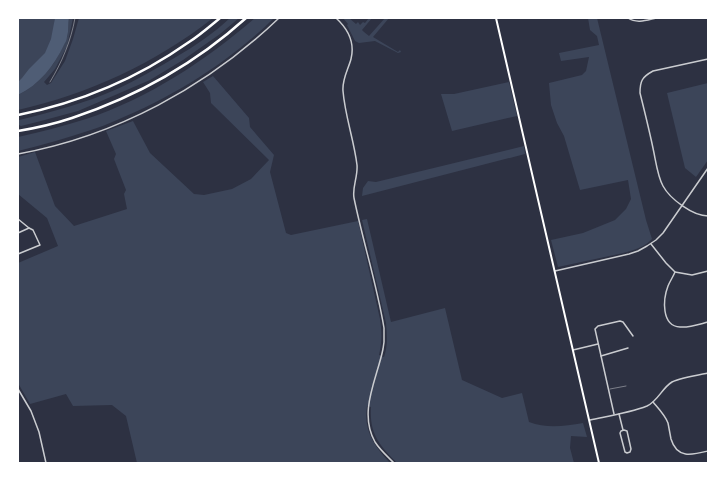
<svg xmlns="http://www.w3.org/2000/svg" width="726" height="481" viewBox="0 0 726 481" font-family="Inter,sans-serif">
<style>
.green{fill:#3c4559}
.water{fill:#4f5d75}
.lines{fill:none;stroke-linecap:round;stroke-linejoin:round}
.service{stroke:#caccd0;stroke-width:0.5}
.minor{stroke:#caccd0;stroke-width:1.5}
.tertiary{stroke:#caccd0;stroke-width:1.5}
.secondary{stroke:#fff;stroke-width:2}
.motorway{stroke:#fff;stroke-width:2.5}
</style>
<rect width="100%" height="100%" fill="#2d3142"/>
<g class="green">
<path d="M 18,18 L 55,18 L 53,50 L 46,64 L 18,83 Z"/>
<path d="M 69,18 L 73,18 L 67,46 L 55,69 L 44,82 L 47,85 L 51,83 L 65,61 L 73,39 L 79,18 L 213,18 C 156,63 88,94 18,110 L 18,95 C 38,85 53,68 62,48 C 64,45 66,41 67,37 C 69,31 68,24 69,18 Z"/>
<path d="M 230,18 L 239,18 L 220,34 L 183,60 L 150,80 L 78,111 L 41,121 L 21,126 L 19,125 L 18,123 L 19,120 C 52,112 86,103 117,89 C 137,80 157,68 176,57 C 195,46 214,33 230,18 Z"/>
<path d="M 255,18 L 274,18 C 231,61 173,97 117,120 C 108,124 100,127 91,130 C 67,138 43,145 18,151 L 18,137 C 41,132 64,126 86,119 C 149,98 205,61 255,18 Z"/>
<path d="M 343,18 L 349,18 L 356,24 L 358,22 L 360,25 L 363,22 L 365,23 L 369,18 L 372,18 L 362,30 L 364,32 L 369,36 L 385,18 L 389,18 L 373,37 L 398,52 L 400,50 L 401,52 L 398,53 L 375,41 L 359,43 L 355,41 L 347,25 L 348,24 Z"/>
<path d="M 588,18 L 597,18 L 646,220 L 652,239 C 640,252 617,254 600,258 C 586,261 572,264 558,267 L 551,240 L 583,233 L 615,220 L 626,209 L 631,199 L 628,180 L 580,190 L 564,136 L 557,123 L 551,105 L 549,83 L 582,75 L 586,71 L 589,57 L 561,61 L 559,53 L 599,45 L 597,36 L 590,30 Z"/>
<path d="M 213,76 L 249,118 L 250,127 L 274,155 L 270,172 L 286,233 L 291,235 L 358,221 L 380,319 C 382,333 382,342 379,355 L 384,357 C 388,346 387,335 386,323 L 362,220 L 367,219 L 391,322 L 445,308 L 462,380 L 502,398 L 522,393 L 529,422 C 547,429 565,426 583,423 L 587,437 L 571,436 L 570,448 L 574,463 L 397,463 C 380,446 369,434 371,407 L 367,406 C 363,430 374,446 390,463 L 137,463 L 126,416 L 112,405 L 73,406 L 66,394 L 30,404 L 18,383 L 18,263 L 58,246 L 47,218 L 18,194 L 18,157 L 35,152 L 55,206 L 74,226 L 127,209 L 124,194 L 126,190 L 114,159 L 116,154 L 106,131 L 133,121 L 150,153 L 194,194 L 204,195 L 232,189 L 251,179 L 269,160 L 211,103 L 210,93 L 203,82 Z"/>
<path d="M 509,82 L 517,116 L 452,131 L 441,94 L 454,94 Z"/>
<path d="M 708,83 L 708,160 L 696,177 L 685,168 L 667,93 Z"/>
<path d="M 524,146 L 525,154 L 362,196 L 363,188 L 368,181 L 376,182 Z"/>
</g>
<path class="water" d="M 55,18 L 69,18 C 68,24 69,31 67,37 C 67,40 65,43 64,45 C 54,66 39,85 18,95 L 18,82 L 22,78 L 29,69 L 45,53 L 51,39 Z"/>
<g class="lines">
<g class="service">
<path d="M 50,82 C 62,62 71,41 75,18"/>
<path d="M 610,389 L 626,386"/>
</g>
<g class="minor">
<path d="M 336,18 C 348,29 355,43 351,59 C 348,70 342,79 343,91 C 345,116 354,140 357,165 C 358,177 352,187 354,198 C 363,242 377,285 384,328 L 384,342 L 383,349 C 377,379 358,412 375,442 C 380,450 387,456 394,463"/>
<path d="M 628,18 C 637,24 647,20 656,18"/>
<path d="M 708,59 L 653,71 C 642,77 640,81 640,93 C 645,113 650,133 654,153 C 656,163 658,177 663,186 C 670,199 693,216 708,216"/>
<path d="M 18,219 L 29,228 L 33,230 L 40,245 L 18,254"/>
<path d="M 18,233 L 29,228"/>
<path d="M 651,244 L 666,263 L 675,272 L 692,275 L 708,271"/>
<path d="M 555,271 L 629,254 L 638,251 L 647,246 L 656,240 L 663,233 L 708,168"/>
<path d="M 675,272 C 673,277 670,281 668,286 C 663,299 661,326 680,327 C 689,328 700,324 708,322"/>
<path d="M 573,350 L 598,344"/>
<path d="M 601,356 L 628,348"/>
<path d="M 653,402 C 658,408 665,415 668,423 C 669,428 670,434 671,439 C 677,459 692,455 708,451"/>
<path d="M 614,414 L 595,329 L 598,326 L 620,321 L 623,322 L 633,336"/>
<path d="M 619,414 L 623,430"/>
<path d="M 590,420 C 609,416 629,413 647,406 C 658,401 662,388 672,382 C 680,378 698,375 708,373"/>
<path d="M 624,430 L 627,431 L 631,449 L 630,452 L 627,453 L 625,452 L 620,433 L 621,431 Z"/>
</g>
<g class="tertiary">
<path d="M 18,154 C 116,136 207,87 279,18"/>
<path d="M 18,389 L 31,411 L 39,432 L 46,463"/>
</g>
<path class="secondary" d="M 496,18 L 599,463"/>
<g class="motorway">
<path d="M 18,115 C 78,103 138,78 189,42 C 200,35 210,26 220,18"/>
<path d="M 18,131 C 36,128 54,124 72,118 C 135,97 196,63 246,18"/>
</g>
</g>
<rect width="726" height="481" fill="none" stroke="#ffffff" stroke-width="38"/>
</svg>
